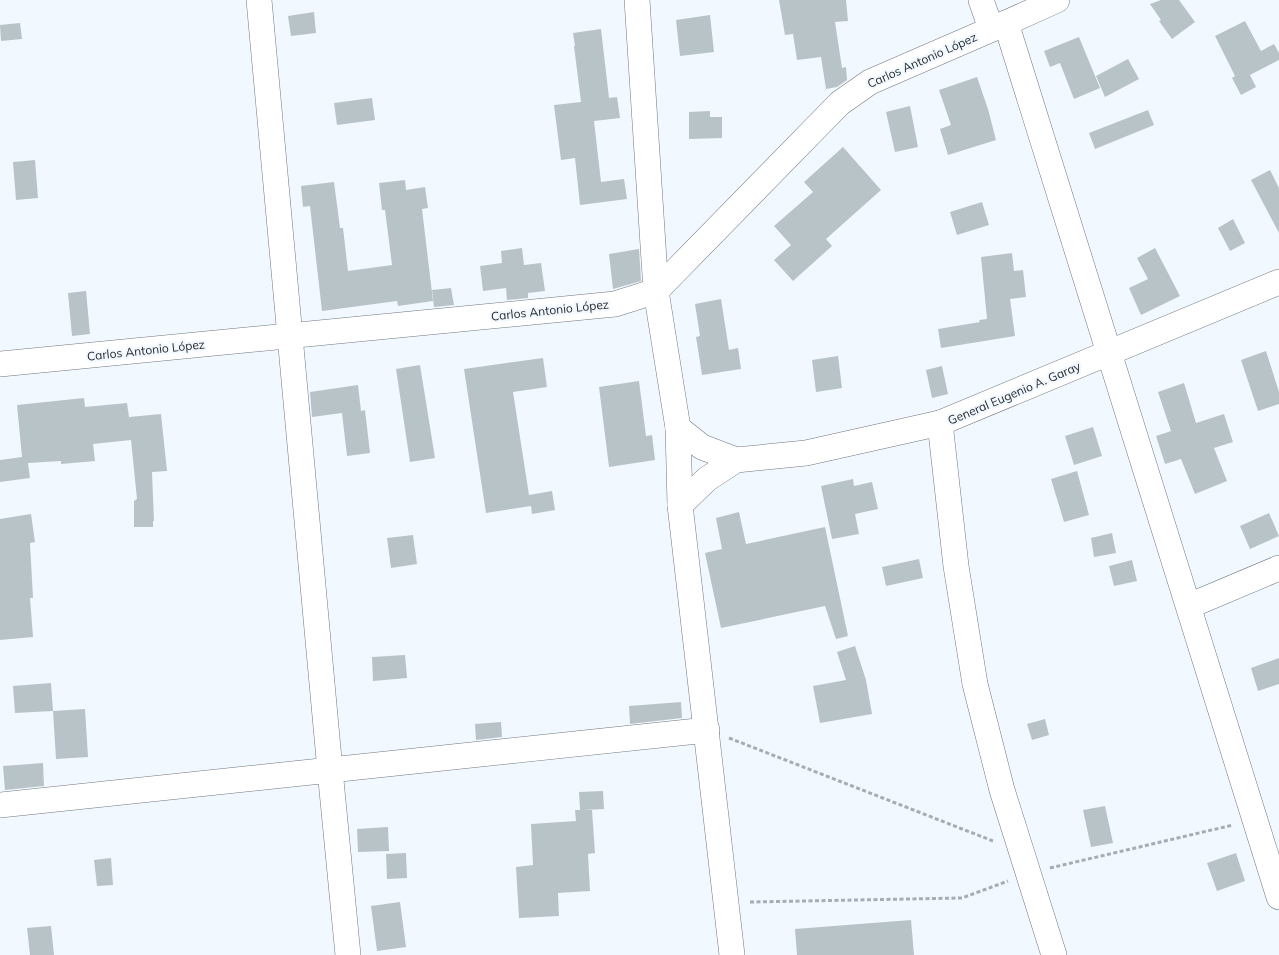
<svg xmlns="http://www.w3.org/2000/svg" width="1279" height="955" viewBox="0 0 1279 955" font-family="Mulish,sans-serif">
<style>
.building{fill:#b8c3c8}
.lines{fill:none;stroke-linecap:round;stroke-linejoin:round}
.street-casing{stroke:#71777f;stroke-width:26}
.path{stroke:#a7acb2;stroke-width:3;stroke-dasharray:4 2.5;stroke-linecap:butt}
.street{stroke:#fff;stroke-width:25}
.labels{text-anchor:middle;dominant-baseline:central;stroke-width:4.5;stroke-linejoin:round;paint-order:stroke}
.street-label{font-size:12px;fill:#292c2f;stroke:#f2f8ff}
</style>
<rect width="100%" height="100%" fill="#f2f8ff"/>
<g class="building">
<path d="M 779,0 L 846,0 L 848,21 L 835,22 L 842,68 L 846,67 L 847,80 L 837,87 L 826,89 L 821,57 L 797,60 L 793,34 L 785,35 Z"/>
<path d="M 1161,0 L 1179,0 L 1195,22 L 1172,39 L 1159,21 L 1161,20 L 1150,4 Z"/>
<path d="M 314,12 L 316,33 L 291,36 L 288,16 Z"/>
<path d="M 710,15 L 714,52 L 680,56 L 676,20 Z"/>
<path d="M 1245,21 L 1261,51 L 1274,44 L 1279,53 L 1279,60 L 1250,75 L 1256,87 L 1241,95 L 1232,78 L 1235,76 L 1215,36 Z"/>
<path d="M 20,23 L 22,39 L 1,41 L 0,25 Z"/>
<path d="M 601,29 L 609,98 L 617,97 L 620,118 L 594,121 L 601,182 L 624,179 L 627,199 L 580,205 L 575,158 L 561,160 L 554,105 L 581,102 L 574,46 L 575,46 L 573,33 Z"/>
<path d="M 1079,37 L 1100,88 L 1074,99 L 1060,63 L 1050,67 L 1044,51 Z"/>
<path d="M 1128,59 L 1139,79 L 1105,97 L 1096,76 Z"/>
<path d="M 977,77 L 988,109 L 996,140 L 948,155 L 940,129 L 951,125 L 939,90 Z"/>
<path d="M 372,98 L 375,120 L 337,125 L 334,103 Z"/>
<path d="M 910,106 L 918,147 L 895,152 L 886,112 Z"/>
<path d="M 1148,110 L 1154,125 L 1095,149 L 1089,133 Z"/>
<path d="M 710,111 L 710,117 L 722,117 L 722,138 L 689,139 L 689,112 Z"/>
<path d="M 843,147 L 881,190 L 826,239 L 832,246 L 793,281 L 774,260 L 791,245 L 774,226 L 813,192 L 804,182 Z"/>
<path d="M 35,160 L 38,198 L 16,200 L 13,162 Z"/>
<path d="M 1270,170 L 1279,188 L 1279,233 L 1251,180 Z"/>
<path d="M 405,180 L 406,190 L 425,187 L 428,208 L 422,209 L 433,301 L 398,306 L 397,301 L 322,311 L 310,206 L 303,207 L 301,186 L 334,182 L 340,228 L 343,228 L 348,271 L 392,265 L 385,210 L 382,210 L 379,183 Z"/>
<path d="M 982,202 L 989,225 L 957,235 L 950,212 Z"/>
<path d="M 1233,219 L 1245,243 L 1230,251 L 1218,228 Z"/>
<path d="M 522,248 L 524,265 L 541,263 L 545,291 L 528,293 L 528,298 L 507,300 L 506,288 L 483,291 L 480,266 L 502,263 L 501,251 Z"/>
<path d="M 1155,248 L 1180,296 L 1141,315 L 1129,288 L 1148,279 L 1137,258 Z"/>
<path d="M 639,249 L 641,281 L 613,289 L 609,254 Z"/>
<path d="M 1012,253 L 1014,271 L 1023,270 L 1026,297 L 1010,299 L 1015,336 L 941,348 L 938,329 L 980,322 L 979,320 L 987,319 L 981,257 Z"/>
<path d="M 451,288 L 454,305 L 434,307 L 432,290 Z"/>
<path d="M 86,291 L 90,334 L 72,336 L 68,293 Z"/>
<path d="M 721,299 L 729,350 L 738,348 L 741,369 L 702,375 L 696,337 L 700,336 L 695,304 Z"/>
<path d="M 1266,351 L 1279,392 L 1279,404 L 1258,411 L 1241,360 Z"/>
<path d="M 838,356 L 842,388 L 816,392 L 812,360 Z"/>
<path d="M 543,358 L 547,387 L 513,392 L 529,495 L 552,491 L 555,510 L 532,514 L 531,506 L 486,513 L 464,369 Z"/>
<path d="M 420,365 L 435,458 L 410,462 L 396,369 Z"/>
<path d="M 942,366 L 948,394 L 932,398 L 926,370 Z"/>
<path d="M 639,381 L 646,436 L 652,435 L 655,460 L 609,467 L 599,387 Z"/>
<path d="M 1184,383 L 1196,423 L 1224,414 L 1233,442 L 1214,448 L 1227,481 L 1195,494 L 1181,459 L 1165,464 L 1156,436 L 1171,431 L 1158,392 Z"/>
<path d="M 358,385 L 361,411 L 365,410 L 370,453 L 347,456 L 342,413 L 312,417 L 310,392 Z"/>
<path d="M 84,398 L 85,407 L 127,403 L 129,417 L 161,414 L 167,471 L 152,472 L 154,521 L 153,521 L 153,527 L 134,527 L 134,501 L 137,499 L 131,440 L 93,444 L 95,461 L 61,464 L 61,461 L 28,463 L 30,478 L 0,482 L 0,460 L 22,457 L 17,405 Z"/>
<path d="M 1093,427 L 1102,456 L 1074,465 L 1065,436 Z"/>
<path d="M 1077,471 L 1089,515 L 1064,522 L 1051,479 Z"/>
<path d="M 853,479 L 854,486 L 872,482 L 878,509 L 855,514 L 859,534 L 832,539 L 821,486 Z"/>
<path d="M 739,512 L 746,544 L 825,527 L 848,636 L 836,639 L 825,606 L 721,628 L 705,553 L 722,549 L 716,518 Z"/>
<path d="M 1269,513 L 1279,536 L 1250,549 L 1240,526 Z"/>
<path d="M 31,514 L 35,542 L 30,543 L 33,598 L 30,598 L 33,637 L 0,640 L 0,519 Z"/>
<path d="M 1112,533 L 1116,553 L 1094,557 L 1091,538 Z"/>
<path d="M 413,535 L 417,564 L 391,568 L 387,538 Z"/>
<path d="M 919,559 L 923,578 L 886,586 L 882,567 Z"/>
<path d="M 1132,560 L 1137,581 L 1114,586 L 1109,566 Z"/>
<path d="M 855,646 L 866,680 L 872,714 L 820,723 L 813,686 L 846,680 L 837,652 Z"/>
<path d="M 405,655 L 407,678 L 373,681 L 372,657 Z"/>
<path d="M 1279,658 L 1279,684 L 1258,691 L 1251,668 Z"/>
<path d="M 51,683 L 53,711 L 15,713 L 13,686 Z"/>
<path d="M 681,702 L 682,718 L 630,724 L 629,706 Z"/>
<path d="M 85,709 L 88,757 L 56,759 L 53,711 Z"/>
<path d="M 1045,719 L 1049,735 L 1032,740 L 1027,724 Z"/>
<path d="M 501,722 L 502,737 L 476,740 L 475,724 Z"/>
<path d="M 43,763 L 44,786 L 5,790 L 3,766 Z"/>
<path d="M 603,791 L 604,809 L 583,810 L 592,810 L 595,853 L 588,854 L 590,891 L 558,893 L 559,916 L 519,918 L 516,867 L 533,865 L 531,824 L 576,821 L 575,810 L 580,810 L 579,792 Z"/>
<path d="M 1105,806 L 1113,843 L 1091,847 L 1083,810 Z"/>
<path d="M 388,827 L 389,851 L 358,852 L 357,829 Z"/>
<path d="M 406,853 L 407,878 L 387,879 L 386,854 Z"/>
<path d="M 1236,853 L 1245,881 L 1217,891 L 1207,863 Z"/>
<path d="M 111,858 L 113,885 L 97,886 L 94,860 Z"/>
<path d="M 400,902 L 406,947 L 377,951 L 371,906 Z"/>
<path d="M 911,920 L 914,955 L 797,955 L 795,929 Z"/>
<path d="M 51,926 L 54,955 L 30,955 L 27,928 Z"/>
</g>
<g class="lines">
<g class="street-casing">
<g id="street">
<path d="M 259,0 L 330,770 L 348,955"/>
<path d="M 637,0 L 656,291 L 678,428 L 680,505 L 732,955"/>
<path d="M 981,0 L 991,29"/>
<path d="M 1006,23 C 1097,315 1189,606 1279,897"/>
<path d="M 0,364 L 615,304 L 656,291 L 840,103 L 870,82 L 1006,23 L 1057,0"/>
<path d="M 940,423 L 956,566 L 975,684 L 1002,790 L 1054,955"/>
<path d="M 678,428 L 702,447 L 736,460"/>
<path d="M 680,505 L 707,479 L 736,460 L 806,453 L 940,423 L 1279,282"/>
<path d="M 1189,606 L 1279,568"/>
<path d="M 0,805 L 707,730"/>
</g>
</g>
<g class="path">
<path d="M 729,738 L 993,841"/>
<path d="M 1050,868 L 1233,825"/>
<path d="M 750,902 L 962,898 L 1008,881"/>
</g>
<use href="#street" class="street"/>
</g>
<g class="labels">
<g class="street-label">
<text transform="translate(922 60) rotate(-24)">Carlos Antonio López</text>
<text transform="translate(550 310) rotate(-6)">Carlos Antonio López</text>
<text transform="translate(146 350) rotate(-6)">Carlos Antonio López</text>
<text transform="translate(1014 393) rotate(-23)">General Eugenio A. Garay</text>
</g>
</g>
</svg>
